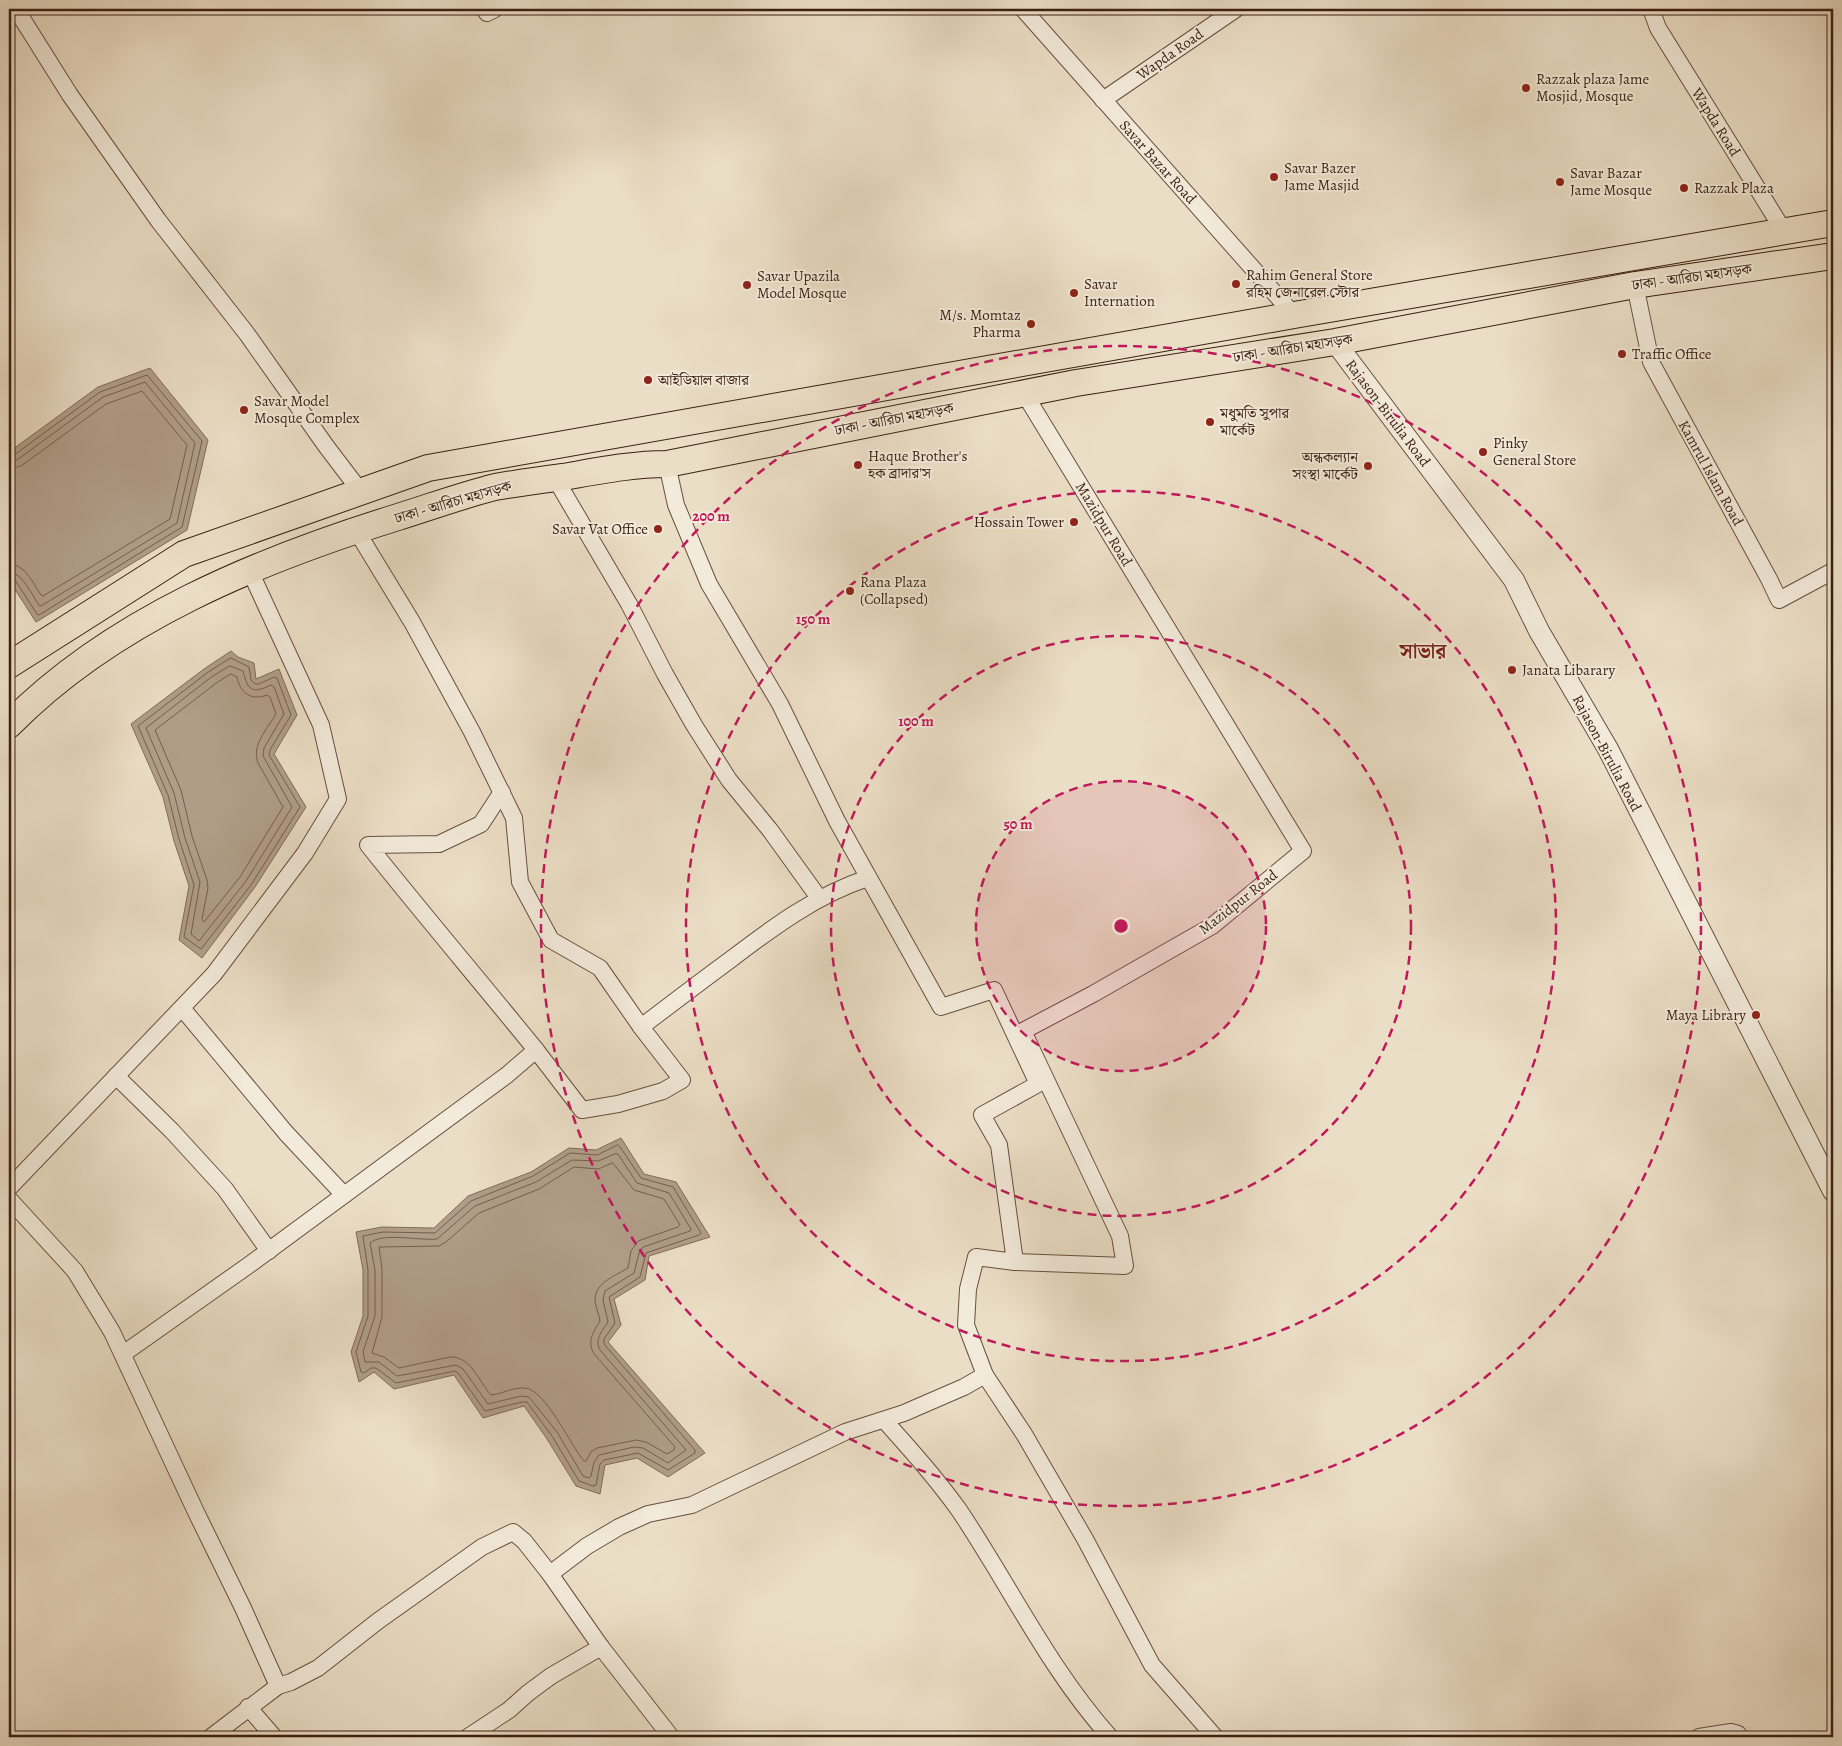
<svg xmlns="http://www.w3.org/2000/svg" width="1842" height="1746" viewBox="0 0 1842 1746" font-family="Alegreya,'Noto Serif Bengali',serif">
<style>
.water{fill:#b09d88;stroke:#826b58}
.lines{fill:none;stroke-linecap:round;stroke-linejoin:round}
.shore{stroke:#765e4c;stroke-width:1}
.minor-casing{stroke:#684f3e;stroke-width:18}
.tertiary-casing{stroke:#684f3e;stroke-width:22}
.trunk-casing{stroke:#3c1f11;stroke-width:28}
.minor{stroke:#f2eada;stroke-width:16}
.tertiary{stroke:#f2eada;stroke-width:20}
.trunk{stroke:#ebdec6;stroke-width:26}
.ring{fill:none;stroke:#c2185b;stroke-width:2.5;stroke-dasharray:9 6}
.poi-dot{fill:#8f2418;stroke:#f2eada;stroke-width:2}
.labels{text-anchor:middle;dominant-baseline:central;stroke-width:4;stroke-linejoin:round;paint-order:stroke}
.street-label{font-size:15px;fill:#3c1f11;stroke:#f2eada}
.poi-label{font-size:15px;fill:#3c1f11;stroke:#f2eada;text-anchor:start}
.district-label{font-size:20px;font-weight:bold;fill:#7a1f14;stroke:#f2eada}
.centre{fill:#c2185b;stroke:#f2eada;stroke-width:2.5}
.ring-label{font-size:15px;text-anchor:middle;font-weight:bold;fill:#c2185b;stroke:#f2eada;stroke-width:4;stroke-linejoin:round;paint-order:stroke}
</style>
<rect width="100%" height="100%" fill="#ebdec6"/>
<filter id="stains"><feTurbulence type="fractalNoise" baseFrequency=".004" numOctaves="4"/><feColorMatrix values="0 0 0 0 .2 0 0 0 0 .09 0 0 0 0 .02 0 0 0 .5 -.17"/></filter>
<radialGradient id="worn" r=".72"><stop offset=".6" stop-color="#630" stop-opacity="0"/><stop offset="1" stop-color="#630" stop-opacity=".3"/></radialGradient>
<g class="water">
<path d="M 150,368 L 208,440 L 187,530 L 36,622 L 9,580 L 9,452 L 98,387 Z"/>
<path d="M 231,651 L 238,657 L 254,663 L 256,679 L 279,669 L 297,715 L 274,754 L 306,807 L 255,887 L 202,958 L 179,940 L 189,886 L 174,841 L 163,797 L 131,724 L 204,669 Z"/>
<path d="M 621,1138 L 644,1174 L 676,1182 L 710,1237 L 649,1256 L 645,1280 L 614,1299 L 621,1325 L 608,1342 L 705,1453 L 668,1477 L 637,1458 L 605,1465 L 600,1494 L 576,1486 L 547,1439 L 524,1406 L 483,1418 L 454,1375 L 394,1389 L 374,1372 L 359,1382 L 351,1352 L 363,1316 L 363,1270 L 356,1232 L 382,1227 L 434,1228 L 468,1196 L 531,1172 L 569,1148 L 596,1150 Z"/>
</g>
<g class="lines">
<g class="shore">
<path d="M 9,456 L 14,455 L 100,392 L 147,375 L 202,441 L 182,527 L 39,615 L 37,614 L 15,580 L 9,578"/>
<path d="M 9,462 L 17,460 L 103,397 L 145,382 L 195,443 L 177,523 L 41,606 L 39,605 C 31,594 23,573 9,572"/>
<path d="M 9,469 L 21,466 L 106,404 L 142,391 L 187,445 L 170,519 L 43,596 L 41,595 C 32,582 26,565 9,564"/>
<path d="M 231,658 L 249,667 L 251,680 L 255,684 L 259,684 L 274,677 L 277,678 L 291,715 L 270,750 L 269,755 L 300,807 L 251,885 L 201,949 L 184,937 L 194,885 L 179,839 L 168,795 L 138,726 L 207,673 Z"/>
<path d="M 230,666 L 243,671 C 248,691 252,694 271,685 L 274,687 L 284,714 L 264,748 L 263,756 L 292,807 L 246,881 L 199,941 L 191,934 L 200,882 L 185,838 L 174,793 L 146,728 L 210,678 Z"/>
<path d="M 231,674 L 237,677 C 240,693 251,701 267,695 L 270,697 L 276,714 C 268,728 251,745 258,763 L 283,807 L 240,877 L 204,922 L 202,919 L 208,888 L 207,880 L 192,836 L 181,790 L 155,730 L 215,684 Z"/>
<path d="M 618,1145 L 620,1147 L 641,1178 L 673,1187 L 701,1233 L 699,1235 L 646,1253 L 640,1277 L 609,1297 L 615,1323 L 604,1339 L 604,1344 L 695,1450 L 695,1453 L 668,1470 L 638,1453 L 604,1460 L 600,1464 L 596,1485 L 593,1486 L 579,1481 L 552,1436 L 527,1402 L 522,1402 L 485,1411 L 458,1373 L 455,1371 L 396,1383 L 376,1368 L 371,1368 L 364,1373 L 361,1372 L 356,1352 L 368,1316 L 368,1270 L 363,1236 L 383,1232 L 435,1233 L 471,1201 L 533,1176 L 570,1153 L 597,1155 Z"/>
<path d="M 615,1154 L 618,1154 L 637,1183 L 669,1193 L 691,1229 L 690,1231 L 643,1247 L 639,1253 L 634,1273 L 605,1291 L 603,1300 L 608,1322 C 602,1332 594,1339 600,1350 L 686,1450 L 668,1463 L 643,1448 L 634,1447 L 599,1455 L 594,1462 L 591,1476 L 589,1478 L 583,1476 L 557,1432 L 529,1397 L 521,1396 L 488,1404 L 463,1369 L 456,1365 L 397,1376 L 379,1362 L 365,1362 L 363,1352 L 375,1316 L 375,1270 L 370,1243 C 382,1232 420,1241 437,1239 L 475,1206 L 536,1182 L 572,1160 L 598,1161 Z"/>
<path d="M 613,1163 L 634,1190 L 664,1199 L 680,1225 L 678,1227 L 638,1241 L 631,1251 L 628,1268 C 615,1276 594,1283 595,1301 C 596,1308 599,1314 600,1321 C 593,1333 586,1342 595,1355 L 675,1447 L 674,1450 L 667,1454 L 646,1442 L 636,1440 L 597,1448 L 591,1452 L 586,1461 L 584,1461 C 571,1446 545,1389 525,1388 C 513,1387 502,1394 491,1395 C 479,1382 471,1356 450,1357 L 399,1368 L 384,1357 L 372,1353 L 382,1317 L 382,1269 L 379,1247 L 439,1246 L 446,1242 L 479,1213 L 539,1189 L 574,1167 L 598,1169 Z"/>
</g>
<g class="minor-casing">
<g id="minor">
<path d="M 16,9 L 70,95 L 158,220 L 247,334 L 326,446 L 361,492"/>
<path d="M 484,9 L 487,13 L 495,9"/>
<path d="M 1023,9 L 1294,315"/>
<path d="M 1651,9 L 1658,28 L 1785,233"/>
<path d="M 1103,100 L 1236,9"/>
<path d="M 1635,285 L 1651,362 L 1769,579 L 1779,600 L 1833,571"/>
<path d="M 555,478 L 629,604 L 665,674 L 694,725 L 729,780 L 770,830 L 819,898"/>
<path d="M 356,530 L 412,622 L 472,732 L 514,818 L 520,882 L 551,940 L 600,968 L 641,1027 C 670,1005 700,982 730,960 C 772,928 816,895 868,878"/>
<path d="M 502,792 L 481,824 L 439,844 L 368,845 C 423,914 480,981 536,1050"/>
<path d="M 182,1008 L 286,1133 L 344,1195"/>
<path d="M 116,1076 L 172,1131 L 225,1189 L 269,1251"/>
<path d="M 9,1188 L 214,974 L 305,853 L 338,799 L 321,725 L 250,571"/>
<path d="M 9,1199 L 75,1271 L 112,1332 L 196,1512 L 243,1608 L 278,1686 L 211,1737"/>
<path d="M 1015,1262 L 1125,1266 L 1120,1236 L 1023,1031 L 1093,994 L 1212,926 L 1303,851 L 1024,393"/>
<path d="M 123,1354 L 249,1265 L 507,1075 L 536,1050 L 582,1110 L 618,1104 L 663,1091 L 682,1080 L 641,1027"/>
<path d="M 985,1375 L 1024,1434 L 1085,1539 L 1152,1665 L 1215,1737"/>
<path d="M 884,1420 C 910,1449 936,1478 959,1510 C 1010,1586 1049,1669 1110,1737"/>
<path d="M 601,1647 L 671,1737"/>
<path d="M 278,1686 L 291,1682 L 318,1668 L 378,1621 L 482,1547 L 513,1532 L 524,1541 L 550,1574"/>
<path d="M 248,1707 L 274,1737"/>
<path d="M 468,1737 L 509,1710 L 528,1693 L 551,1676 L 601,1647 L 550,1574 L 587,1546 L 619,1527 L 648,1514 L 692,1505 L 845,1432 L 904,1413 L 964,1387 L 985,1375 L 966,1325 L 968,1289 L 976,1257 L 1015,1262 L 999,1145 L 982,1115 L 1038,1084 L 994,990 L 941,1007 L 837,821 L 780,704 L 709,584 L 676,505 L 667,464"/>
<path d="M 1699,1737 L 1731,1732 L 1738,1734 L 1740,1737"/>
</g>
</g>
<g class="tertiary-casing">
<path id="tertiary" d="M 1335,342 L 1514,580 L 1539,631 L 1608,749 L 1833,1191"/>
</g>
<g class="trunk-casing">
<g id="trunk">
<path d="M 9,665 L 184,554 L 428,468 L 1294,315 L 1833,223"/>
<path d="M 9,725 C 112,620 259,560 398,517 C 430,507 463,495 495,487 C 518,483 540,480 563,477 C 598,471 632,464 667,464 L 1076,383 L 1335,342 L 1635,285 L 1833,256"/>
</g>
</g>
<use href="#minor" class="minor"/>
<use href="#tertiary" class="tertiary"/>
<use href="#trunk" class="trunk"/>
</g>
<circle cx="1121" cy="926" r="145" fill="#c2185b" fill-opacity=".12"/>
<g class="ring">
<circle cx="1121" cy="926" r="145"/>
<circle cx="1121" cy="926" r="290"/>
<circle cx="1121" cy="926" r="435"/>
<circle cx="1121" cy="926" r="580"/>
</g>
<g class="poi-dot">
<circle cx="1526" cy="88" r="5"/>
<circle cx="1274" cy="177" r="5"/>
<circle cx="1560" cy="182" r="5"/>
<circle cx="1684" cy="188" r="5"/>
<circle cx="1236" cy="284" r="5"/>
<circle cx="747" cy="285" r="5"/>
<circle cx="1074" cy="293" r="5"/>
<circle cx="1031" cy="324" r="5"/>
<circle cx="1622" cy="354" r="5"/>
<circle cx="648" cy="380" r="5"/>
<circle cx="244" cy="410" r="5"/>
<circle cx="1210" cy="422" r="5"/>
<circle cx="1483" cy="452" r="5"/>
<circle cx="858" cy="465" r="5"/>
<circle cx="1368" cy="466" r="5"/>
<circle cx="1074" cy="522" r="5"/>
<circle cx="658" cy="529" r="5"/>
<circle cx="850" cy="591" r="5"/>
<circle cx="1512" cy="670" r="5"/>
<circle cx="1756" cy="1015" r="5"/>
</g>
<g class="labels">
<g class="street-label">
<text transform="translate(1170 54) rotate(-35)">Wapda Road</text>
<text transform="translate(1716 122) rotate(58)">Wapda Road</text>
<text transform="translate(1158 162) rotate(48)">Savar Bazar Road</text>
<text transform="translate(1692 277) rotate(-8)">ঢাকা - আরিচা মহাসড়ক</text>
<text transform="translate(1293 348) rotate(-9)">ঢাকা - আরিচা মহাসড়ক</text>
<text transform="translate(1388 413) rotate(53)">Rajason-Birulia Road</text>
<text transform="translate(894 419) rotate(-11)">ঢাকা - আরিচা মহাসড়ক</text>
<text transform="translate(1711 473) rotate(61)">Kamrul Islam Road</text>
<text transform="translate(453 502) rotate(-16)">ঢাকা - আরিচা মহাসড়ক</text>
<text transform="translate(1104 524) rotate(59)">Mazidpur Road</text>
<text transform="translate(1607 753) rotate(62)">Rajason-Birulia Road</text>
<text transform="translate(1238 902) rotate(-38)">Mazidpur Road</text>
</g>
<g class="poi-label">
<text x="1536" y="79">Razzak plaza Jame<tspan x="1536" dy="17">Mosjid, Mosque</tspan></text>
<text x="1284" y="168">Savar Bazer<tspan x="1284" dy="17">Jame Masjid</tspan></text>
<text x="1570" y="173">Savar Bazar<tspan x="1570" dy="17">Jame Mosque</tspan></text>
<text x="1694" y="188">Razzak Plaza</text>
<text x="1246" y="275">Rahim General Store<tspan x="1246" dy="17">রহিম জেনারেল স্টোর</tspan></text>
<text x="757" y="276">Savar Upazila<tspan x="757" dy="17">Model Mosque</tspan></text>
<text x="1084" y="284">Savar<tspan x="1084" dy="17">Internation</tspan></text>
<text x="1021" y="315" text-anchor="end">M/s. Momtaz<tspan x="1021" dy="17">Pharma</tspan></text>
<text x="1632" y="354">Traffic Office</text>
<text x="658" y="380">আইডিয়াল বাজার</text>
<text x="254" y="401">Savar Model<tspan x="254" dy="17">Mosque Complex</tspan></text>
<text x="1220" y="413">মধুমতি সুপার<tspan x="1220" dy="17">মার্কেট</tspan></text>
<text x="1493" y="443">Pinky<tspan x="1493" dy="17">General Store</tspan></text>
<text x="868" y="456">Haque Brother's<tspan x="868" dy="17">হক ব্রাদার'স</tspan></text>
<text x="1358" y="457" text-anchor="end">অন্ধকল্যান<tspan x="1358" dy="17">সংস্থা মার্কেট</tspan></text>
<text x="1064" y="522" text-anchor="end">Hossain Tower</text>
<text x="648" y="529" text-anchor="end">Savar Vat Office</text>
<text x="860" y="582">Rana Plaza<tspan x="860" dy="17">(Collapsed)</tspan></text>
<text x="1522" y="670">Janata Libarary</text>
<text x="1746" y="1015" text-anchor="end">Maya Library</text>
</g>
<g class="district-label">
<text x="1423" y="651">সাভার</text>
</g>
</g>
<circle cx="1121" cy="926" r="8" class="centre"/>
<g class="ring-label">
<text x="711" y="521">200 m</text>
<text x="813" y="624">150 m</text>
<text x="916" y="726">100 m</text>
<text x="1018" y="829">50 m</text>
</g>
<rect width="1842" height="1746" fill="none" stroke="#ebdec6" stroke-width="30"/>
<rect x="10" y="10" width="1822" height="1726" fill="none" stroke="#3c1f11" stroke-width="2.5"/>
<rect x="15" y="15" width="1812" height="1716" fill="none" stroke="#3c1f11"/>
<rect width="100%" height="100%" filter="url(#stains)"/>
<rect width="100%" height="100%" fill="url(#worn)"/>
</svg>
